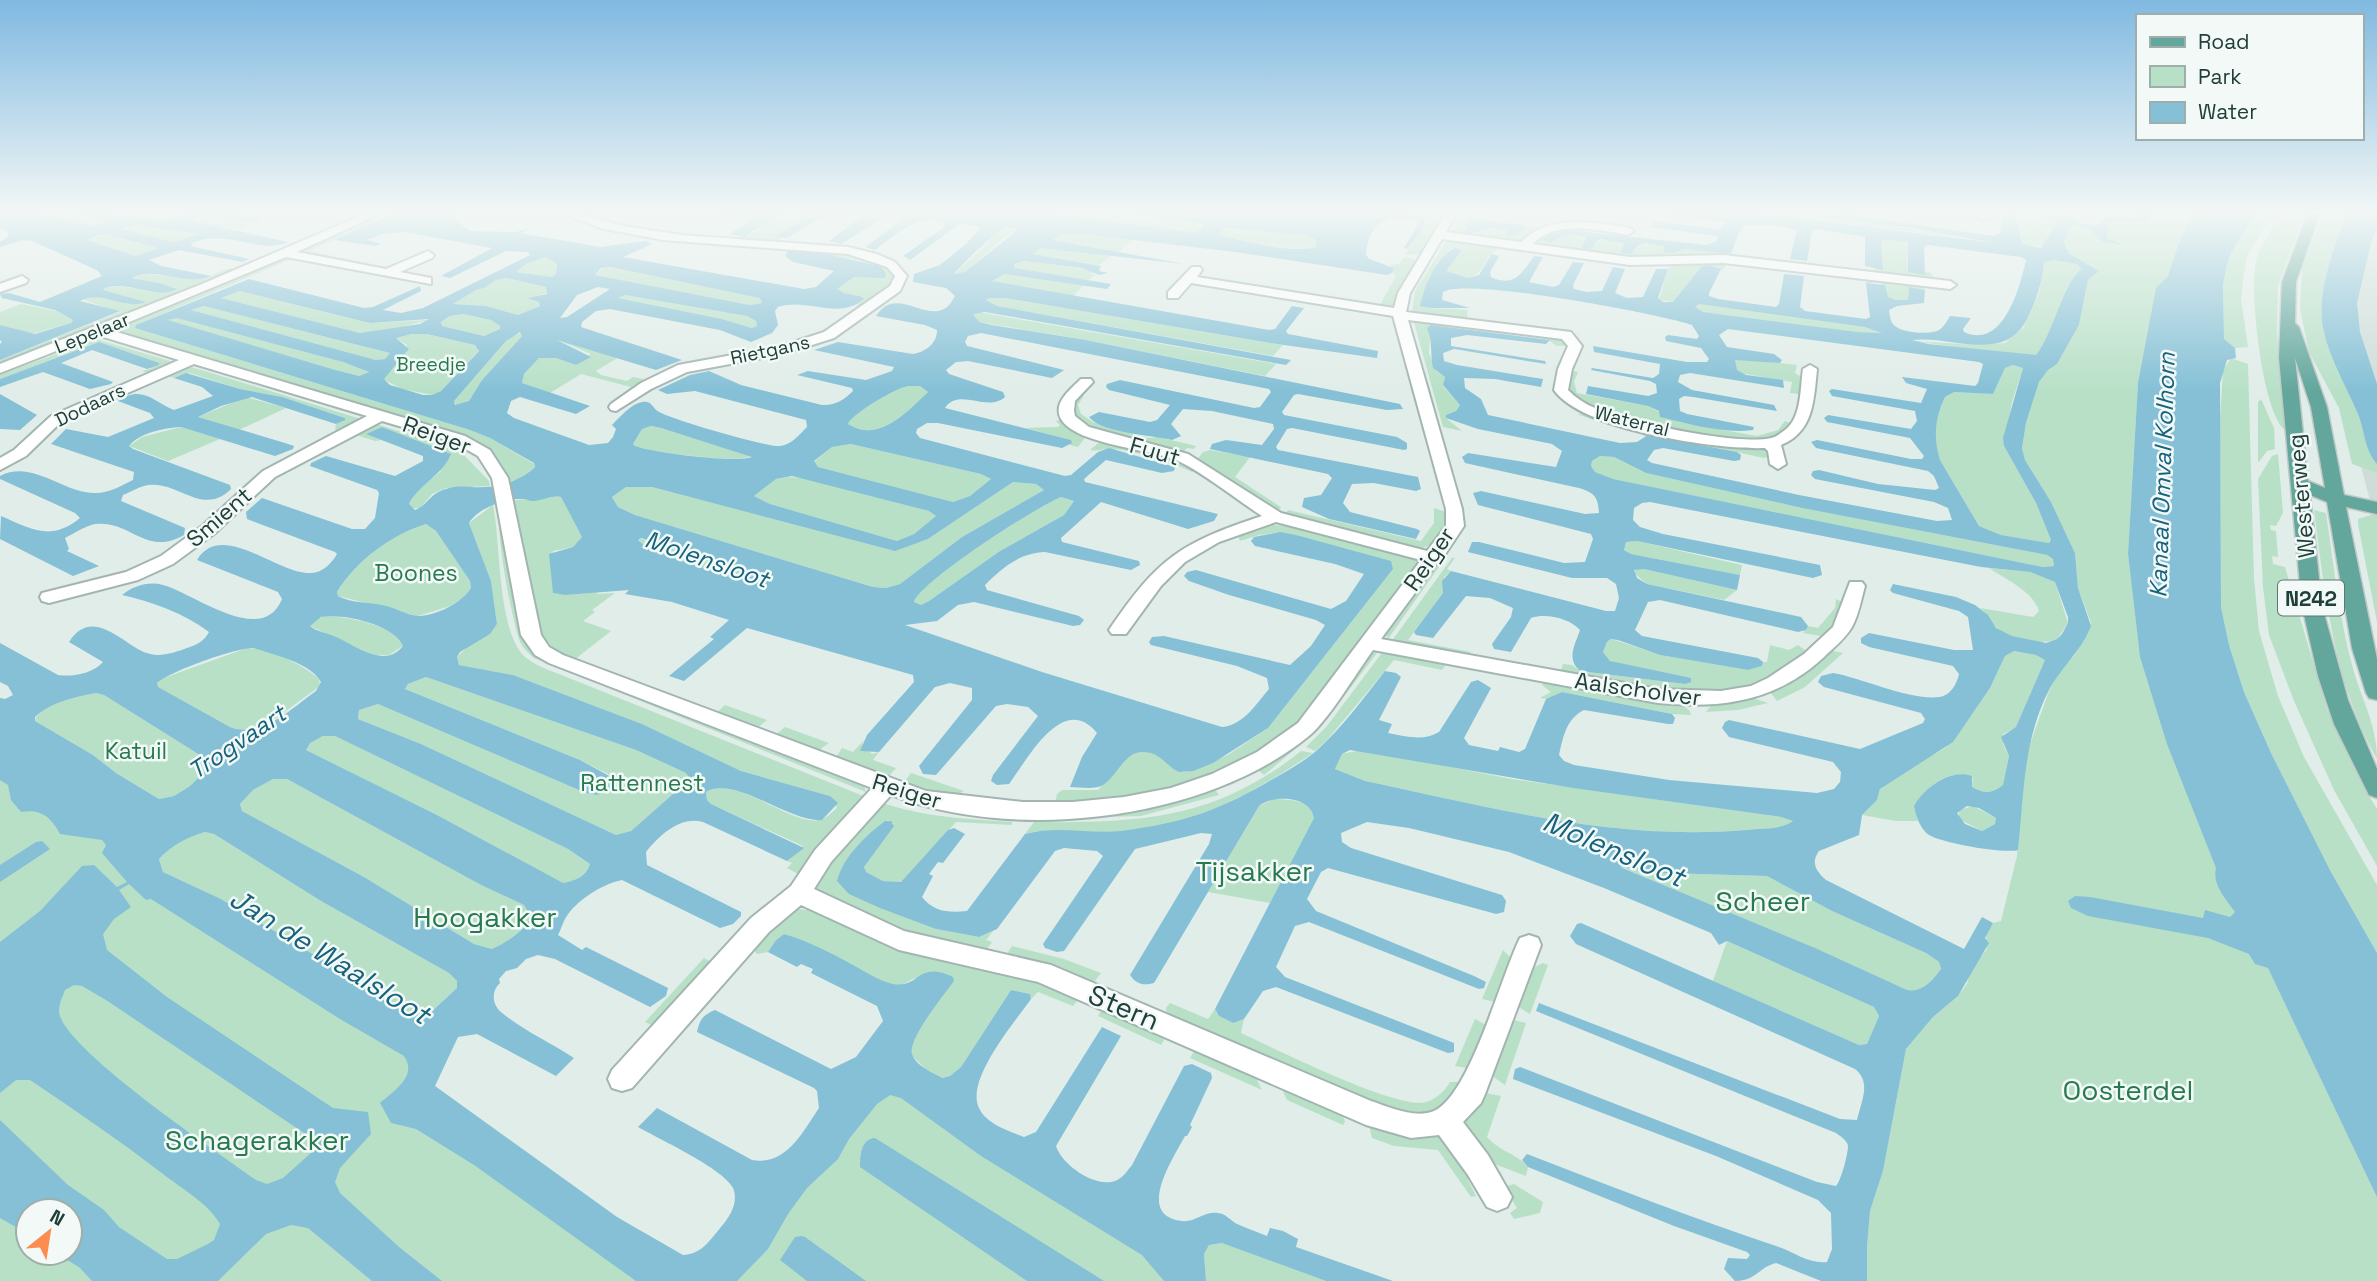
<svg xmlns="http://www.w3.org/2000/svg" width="2377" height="1281" viewBox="0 0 2377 1281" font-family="'Space Grotesk',sans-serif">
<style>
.built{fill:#cfddd8}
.green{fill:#b8e0c7;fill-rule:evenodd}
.water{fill:#85c0d6;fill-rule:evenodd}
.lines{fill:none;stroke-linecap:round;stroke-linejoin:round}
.minor-casing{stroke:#a3b5b1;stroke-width:4}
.major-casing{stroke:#c1c9c8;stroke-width:3}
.minor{fill:#fff;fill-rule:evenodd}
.major{fill:#62a69c;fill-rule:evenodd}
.labels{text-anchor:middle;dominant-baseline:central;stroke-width:5;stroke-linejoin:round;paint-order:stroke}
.far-street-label{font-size:19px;fill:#203f3a;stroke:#f2f9f6}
.far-park-label{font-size:19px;fill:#277950;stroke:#f2f9f6}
.shield{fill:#f2f9f6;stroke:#5f7772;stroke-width:2}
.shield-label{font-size:21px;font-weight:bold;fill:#203f3a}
.street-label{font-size:23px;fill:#203f3a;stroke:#f2f9f6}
.park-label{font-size:23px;fill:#277950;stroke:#f2f9f6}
.water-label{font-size:24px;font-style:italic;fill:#16627f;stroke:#f2f9f6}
.near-water-label{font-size:28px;font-style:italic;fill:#16627f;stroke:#f2f9f6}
.near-park-label{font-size:28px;fill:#277950;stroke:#f2f9f6}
.near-street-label{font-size:28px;fill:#203f3a;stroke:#f2f9f6}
</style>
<rect width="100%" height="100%" fill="#e1ede9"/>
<path class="built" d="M 2334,213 L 2377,213 L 2377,527 L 2359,459 Z"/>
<g class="green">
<path d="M 35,213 L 70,213 L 111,222 L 92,226 Z"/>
<path d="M 380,213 L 394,213 L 309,251 L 389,268 L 408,259 L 413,260 L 394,268 L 382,270 L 298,251 Z"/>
<path d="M 789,213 L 803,218 L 776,237 L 781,238 L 779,241 L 812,244 L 806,245 L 693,238 L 696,235 C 713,238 729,241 745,236 C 761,232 771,216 789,213 Z"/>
<path d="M 1049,213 L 1124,213 L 1196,222 L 1204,227 L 1199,232 L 1187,233 Z"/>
<path d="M 1406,213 L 1447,213 L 1421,255 L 1405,254 L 1421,232 L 1426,216 Z"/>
<path d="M 1463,213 L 1491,213 L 1488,222 L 1471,219 L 1477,230 C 1490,223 1503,228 1513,237 L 1524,229 L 1523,225 L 1533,226 L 1536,230 L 1528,235 L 1524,242 L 1450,236 Z"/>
<path d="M 1756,213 L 1785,213 L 1815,218 L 1860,221 L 1997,242 Z"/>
<path d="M 2019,213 L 2038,213 L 2057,221 L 2044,247 L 2022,244 L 2016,219 Z"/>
<path d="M 2154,213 L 2195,213 L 2180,240 L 2172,268 L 2162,285 L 2138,383 L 2128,554 L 2139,647 L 2377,1175 L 2377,1281 L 1867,1281 L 1867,1247 L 1870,1211 L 1883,1171 L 1906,1049 L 1933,1017 L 1958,996 L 1967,984 L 1970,971 L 1987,949 L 1986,933 L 1993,923 L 2001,921 L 2017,856 L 2025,758 L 2049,691 L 2061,666 L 2074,656 L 2089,632 L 2091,623 L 2078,588 L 2075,553 L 2051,502 L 2025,460 L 2022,448 L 2026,423 L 2039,382 L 2048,370 L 2057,364 L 2079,325 L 2088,280 L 2099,271 L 2068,253 L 2064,242 L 2070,227 C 2093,222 2090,234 2103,242 L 2124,245 L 2107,238 L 2109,224 L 2115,221 L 2145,222 Z"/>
<path d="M 2256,213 L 2273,213 L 2247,256 L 2244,273 L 2241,299 L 2248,347 L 2235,348 L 2224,339 L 2223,285 L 2227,264 L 2231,253 Z"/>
<path d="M 2282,213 L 2305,213 L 2278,286 L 2277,334 L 2285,430 C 2262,413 2249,289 2256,261 C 2261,244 2274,227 2282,213 Z"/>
<path d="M 2324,213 L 2348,213 C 2334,245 2316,294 2323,328 C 2329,358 2346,386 2358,414 C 2365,431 2364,449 2377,464 L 2377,473 L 2352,464 L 2339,408 L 2309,352 L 2300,309 L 2302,268 Z"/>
<path d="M 210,216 L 255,223 L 239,230 L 193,222 Z"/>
<path d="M 147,225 L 193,232 L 199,234 L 174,242 L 121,229 Z"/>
<path d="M 1010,227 L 1019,229 L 1004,238 L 965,272 L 954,274 L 987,244 L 998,229 Z"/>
<path d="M 1230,228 L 1307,236 L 1316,240 L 1317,247 C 1298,253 1238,241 1219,234 L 1223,229 Z"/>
<path d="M 1557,228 L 1583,228 L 1637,235 L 1568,230 L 1556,238 L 1570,235 L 1585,238 L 1582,249 C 1598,242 1606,236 1623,242 L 1620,253 L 1631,254 L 1638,245 L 1650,243 L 1664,246 L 1664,251 L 1684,249 L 1732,252 L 1732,256 L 1768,260 L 1767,262 L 1654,260 L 1532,245 L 1535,237 Z"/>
<path d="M 107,234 L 160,248 L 135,256 L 87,240 Z"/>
<path d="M 1063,234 L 1083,234 L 1132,240 L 1119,252 L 1052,240 Z"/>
<path d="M 1448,239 L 1525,250 L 1497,248 C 1479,267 1478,290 1445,271 L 1462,250 L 1451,248 C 1437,264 1427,280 1421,300 L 1431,308 L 1468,310 L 1467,317 L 1498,323 L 1412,313 L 1415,291 Z"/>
<path d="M 1886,239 L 1905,241 L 1908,243 L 1907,269 L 1930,272 L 1935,279 L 1855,272 L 1853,269 L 1875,270 L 1881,242 Z"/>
<path d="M 1046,247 L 1111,256 L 1099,265 L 1033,254 L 1039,248 Z"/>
<path d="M 774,248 L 855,254 L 895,269 L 897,282 L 860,307 L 856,306 L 863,299 L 837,291 L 837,289 L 854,277 L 886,273 L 880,266 L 860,260 Z"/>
<path d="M 289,256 L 343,268 L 339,269 L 291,259 L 136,325 L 135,328 L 470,430 L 490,438 L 534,464 L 535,467 L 518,480 L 511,481 L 490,453 L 115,330 L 117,326 L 279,258 Z"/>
<path d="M 546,257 L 557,265 L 556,274 L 552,277 L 516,272 L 526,264 Z"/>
<path d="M 1404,257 L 1418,260 L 1399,291 L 1394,307 L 1388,309 L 1356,303 L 1357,301 L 1380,305 L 1396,276 L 1392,273 L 1394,270 L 1390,265 L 1399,264 Z"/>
<path d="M 1706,260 L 1743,264 L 1727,264 L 1721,272 L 1721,269 L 1701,267 L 1673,302 L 1659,300 L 1669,266 L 1653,265 Z"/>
<path d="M 2053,260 L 2077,264 L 2083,269 C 2064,280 2053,334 2036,355 L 2024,356 L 1912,341 L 1981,345 L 2005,343 L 2024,327 L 2039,293 L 2044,263 Z"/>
<path d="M 1029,261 L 1094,271 L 1091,274 L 1095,274 L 1089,280 L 1018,270 L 1014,266 L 1018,262 Z"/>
<path d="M 230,268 L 235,270 L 113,321 L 129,312 L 124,313 L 0,367 L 0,360 L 120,312 L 81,299 C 103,291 124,310 146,302 L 103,290 L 105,288 C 129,281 154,300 176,288 L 132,277 L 145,274 L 206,278 Z"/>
<path d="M 604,268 L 622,268 L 748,295 L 760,298 L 762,303 L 750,305 L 595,275 Z"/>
<path d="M 1004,274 L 1084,285 L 1072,297 L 992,281 L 998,276 Z"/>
<path d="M 1850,275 L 1938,287 L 1938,288 L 1925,286 L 1925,290 L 1909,288 L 1908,300 L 1896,300 L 1888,297 L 1881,283 L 1866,283 L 1866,279 L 1851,278 Z"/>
<path d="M 507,278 L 546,287 L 547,293 L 528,298 L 539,302 L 540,306 L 518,315 L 486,306 L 453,304 L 476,290 L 484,288 L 496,280 Z"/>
<path d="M 240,291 L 370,323 L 429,320 L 394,329 L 360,333 L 221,298 Z"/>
<path d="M 625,295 L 747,316 L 756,321 L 757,326 L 752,328 L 722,319 L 618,298 Z"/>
<path d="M 990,298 L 1005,298 L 1283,345 L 1273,356 L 997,306 L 986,300 Z"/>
<path d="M 21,304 L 56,311 L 73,320 L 71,323 L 31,334 L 0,325 L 0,312 Z"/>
<path d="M 1699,304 L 1873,328 L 1882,333 L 1858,332 L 1703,312 L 1695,307 Z"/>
<path d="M 204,306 L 390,353 L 385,359 L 376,360 L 191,310 Z"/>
<path d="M 978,312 L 1276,364 L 1265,376 L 1086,340 L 979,322 L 973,314 Z"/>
<path d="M 463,314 L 491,320 L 500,326 L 500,329 L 484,336 L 442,326 L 441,322 L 451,316 Z"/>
<path d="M 177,317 L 343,362 L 369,372 L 359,376 L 332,369 L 168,321 Z"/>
<path d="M 1413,319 L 1567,339 L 1568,346 L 1557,346 L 1545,338 L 1431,325 L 1429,353 L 1436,371 L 1445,377 L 1443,386 L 1460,405 L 1456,411 L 1446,415 L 1446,418 L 1462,431 L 1443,427 Z"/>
<path d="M 522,333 L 522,336 L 482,380 L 469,401 L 456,405 L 454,401 L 506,341 L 512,335 Z"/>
<path d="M 412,334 L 427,334 L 475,345 L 479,350 L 441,391 L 432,395 L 402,389 L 383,379 L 407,352 L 407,345 L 396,338 Z"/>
<path d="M 96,339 L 177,363 C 165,368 155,376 142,371 L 152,368 L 99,342 L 0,379 L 0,375 Z"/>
<path d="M 558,340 L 619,357 L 596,371 L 601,375 L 627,381 L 633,377 L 644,379 L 631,387 L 581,374 L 550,393 L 522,383 L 524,374 L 539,358 L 556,358 L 576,365 L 591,354 Z"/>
<path d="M 2231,358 L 2248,364 L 2254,579 L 2259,631 L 2278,696 L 2304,757 L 2377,885 L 2377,953 L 2331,872 L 2271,753 L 2244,692 L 2229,645 L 2221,607 L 2220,419 L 2223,370 Z"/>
<path d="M 1745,359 L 1797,365 L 1795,373 L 1802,377 L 1799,394 L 1790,393 L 1792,382 L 1740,373 L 1734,368 L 1734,360 Z"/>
<path d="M 184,365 L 205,371 L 364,420 L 344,431 L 335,430 L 336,424 L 345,418 L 282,397 L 240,389 L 190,373 L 174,378 L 166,375 Z"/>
<path d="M 2013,365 L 2023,368 L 2012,402 L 2004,446 L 2036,503 L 2051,540 L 2049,543 L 2001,535 L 1979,526 L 1940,460 C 1932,437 1935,418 1945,397 L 1954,392 L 1993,394 L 2005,368 Z"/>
<path d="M 1573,371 L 1578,372 L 1574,382 L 1577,393 L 1648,406 L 1678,422 L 1757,436 L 1778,430 L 1785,421 L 1794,425 C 1786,429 1779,437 1770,439 C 1739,446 1626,423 1593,410 C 1584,407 1575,397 1567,391 L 1569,372 Z"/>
<path d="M 908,386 L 920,386 L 928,392 C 907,412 878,444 848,424 C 853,413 896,388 908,386 Z"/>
<path d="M 1078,394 L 1084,395 L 1078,405 L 1081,414 L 1093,422 L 1149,438 L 1158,437 L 1196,446 L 1194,449 L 1187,448 L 1182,454 L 1102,435 L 1075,420 L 1071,404 Z"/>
<path d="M 246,397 L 286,408 L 239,430 L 198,417 Z"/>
<path d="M 2261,399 L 2274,428 L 2275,449 L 2267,451 L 2258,463 L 2258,402 Z"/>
<path d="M 1587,413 L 1600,418 L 1769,448 L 1771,456 L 1764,458 L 1685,441 L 1643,436 L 1646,433 L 1605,424 L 1577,414 Z"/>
<path d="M 1060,420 L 1087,435 L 1078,447 L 1070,445 L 1071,440 L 1025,428 L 1058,427 L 1060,425 L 1056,421 Z"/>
<path d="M 373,423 L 459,450 L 489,481 L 490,486 L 446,488 L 432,494 L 420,508 L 410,508 L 409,504 L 418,490 L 441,471 L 406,437 L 382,427 L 367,434 L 382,440 L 375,441 L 356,435 L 353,431 Z"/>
<path d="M 651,426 L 661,428 L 752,456 C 736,463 654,453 635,446 L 633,444 L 642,429 Z"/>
<path d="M 181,427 L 220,439 L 168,461 L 129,446 L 142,437 Z"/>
<path d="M 1102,440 L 1169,455 L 1197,469 L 1192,472 C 1169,461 1138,451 1112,449 C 1104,448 1099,452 1090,450 Z"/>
<path d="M 851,444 L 981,474 L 991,479 L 970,496 L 953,502 L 818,467 L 814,462 L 832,447 Z"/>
<path d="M 1210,450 L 1250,457 L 1235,477 L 1281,507 L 1280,509 L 1272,510 L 1196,461 L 1203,452 Z"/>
<path d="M 2278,454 L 2283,513 L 2276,526 L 2270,525 L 2271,530 L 2276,531 L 2278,557 L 2272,556 L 2273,564 L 2285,567 L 2327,709 L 2364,788 L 2377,809 L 2377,866 L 2334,790 L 2294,701 L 2269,635 L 2263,587 L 2258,479 L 2272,456 Z"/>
<path d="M 1600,456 L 1614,457 L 1646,473 L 1802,508 L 2047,555 L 2053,559 L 2054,566 L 2043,567 L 1612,479 L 1595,472 L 1591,466 L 1592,461 Z"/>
<path d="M 788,477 L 803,478 L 929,511 L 936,516 L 914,534 L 897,541 L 770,504 L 754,496 L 776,479 Z"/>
<path d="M 1013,482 L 1036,484 L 1044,490 L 962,537 L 900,584 L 886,588 L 873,587 L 635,515 L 618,507 L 612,497 L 626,487 L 652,487 L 895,550 L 928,539 Z"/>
<path d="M 552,496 L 561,497 L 582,537 L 573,547 L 553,551 L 553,593 C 566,596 587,593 598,592 L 596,594 L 615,593 L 592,610 L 595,612 L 583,621 L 611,631 L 574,660 L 557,653 L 537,630 L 512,501 C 525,498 538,500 552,496 Z"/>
<path d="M 1061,497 L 1074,501 L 1064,515 L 1000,551 L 929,601 L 921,605 L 914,602 C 921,580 1036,507 1061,497 Z"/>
<path d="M 493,505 C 501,543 497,631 525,657 C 538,668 558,673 574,680 L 866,797 L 802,876 L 787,868 L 792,863 L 787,861 L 803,846 L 711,804 L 707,800 L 706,792 C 736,774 791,826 819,820 C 826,819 832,812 837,808 L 830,796 L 741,771 L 642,724 L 513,675 L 459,665 L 457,657 L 471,643 L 485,637 L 497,624 L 491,581 L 469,523 Z"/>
<path d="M 1434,508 L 1449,513 C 1447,530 1435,546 1419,549 L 1288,516 L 1286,513 L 1288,510 L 1421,541 L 1434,523 Z"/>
<path d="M 2314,510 L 2326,513 C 2334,566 2339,620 2354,672 C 2363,702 2377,727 2377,759 C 2334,683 2325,596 2314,510 Z"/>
<path d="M 500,512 L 527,642 L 840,775 L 864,786 L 866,792 L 534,658 C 528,653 523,648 520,642 C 512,621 495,531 500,512 Z"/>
<path d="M 2377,513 L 2377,622 L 2358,524 L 2358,519 Z"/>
<path d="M 426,524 L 436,531 L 470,581 L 471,588 L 468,595 L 450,606 L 418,616 L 338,596 L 337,592 C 357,560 391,535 426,524 Z"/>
<path d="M 1273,525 L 1305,528 L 1416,559 L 1419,563 L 1305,716 L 1274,744 L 1212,778 L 1122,801 L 1055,803 L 1057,794 L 1062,790 L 1098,790 C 1113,773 1135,737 1162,758 C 1170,765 1174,772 1185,772 L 1228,755 L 1268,728 L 1393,569 L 1280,532 L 1259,535 L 1240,541 L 1237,533 Z"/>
<path d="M 638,538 L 745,572 L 754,577 C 734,580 645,554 638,538 Z"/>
<path d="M 1637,541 L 1742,565 L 1740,575 L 1631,554 L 1624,550 L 1626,542 Z"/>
<path d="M 1446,557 L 1388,639 L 1385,633 L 1439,558 Z"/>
<path d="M 1452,558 L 1455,558 L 1447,569 L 1451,571 L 1444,577 L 1443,593 L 1408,640 L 1471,652 L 1463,658 L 1391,642 Z"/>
<path d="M 1636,568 L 1644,569 L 1737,590 L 1724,600 L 1647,584 L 1634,573 Z"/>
<path d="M 1989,568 L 2030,572 L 2055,582 L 2068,623 L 2057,639 C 2041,646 2011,640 1998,629 C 1990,623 1988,614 1980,608 L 2033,617 L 2039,611 C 2033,591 2005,579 1989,568 Z"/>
<path d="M 1836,599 L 1844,603 L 1841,614 L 1827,637 L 1803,633 L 1808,626 L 1818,628 L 1835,608 Z"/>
<path d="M 326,616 C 347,617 394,624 403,646 L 389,655 L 372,655 L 310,626 L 316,619 Z"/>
<path d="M 1612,639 L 1660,655 L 1748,670 L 1762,666 L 1763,662 L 1767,662 L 1770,645 L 1789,650 L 1798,645 L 1809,653 L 1769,682 L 1705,696 L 1559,675 L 1563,664 L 1572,665 L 1580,671 L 1685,684 L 1610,661 L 1603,652 L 1607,642 Z"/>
<path d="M 247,648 C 270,648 302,664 319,679 L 320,686 L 268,724 L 248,731 L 230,727 L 157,687 L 156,683 L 161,679 Z"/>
<path d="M 1380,649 L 1319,729 L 1269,771 L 1264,775 L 1257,769 L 1272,760 L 1369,652 Z"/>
<path d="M 1384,650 L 1442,662 L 1445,666 L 1442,670 L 1394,660 L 1327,740 L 1315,751 L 1306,747 L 1327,726 Z"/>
<path d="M 1828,650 L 1843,653 L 1805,687 L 1777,701 L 1770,692 L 1792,681 Z"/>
<path d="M 2013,651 L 2036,655 L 2045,660 L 2016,728 L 2003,734 L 2003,744 L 2009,756 L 2003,785 C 1991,794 1985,794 1972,787 L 1973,778 C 1950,764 1908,795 1918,821 L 1896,821 L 1862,815 L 1877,800 L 1880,789 L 1901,773 L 1945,748 L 1958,734 L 1990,688 L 2005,656 Z"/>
<path d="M 426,677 L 636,750 L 686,773 L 690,779 L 631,831 L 616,835 L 421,744 L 358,719 L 359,710 L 378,704 L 586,793 L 598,795 L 615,782 L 610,775 L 580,760 L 405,689 L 408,684 Z"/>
<path d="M 1545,680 L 1680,703 L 1690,711 L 1691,715 L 1672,714 L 1562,692 L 1547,699 L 1540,698 L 1551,692 L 1542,685 Z"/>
<path d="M 96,693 L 104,695 L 203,757 L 207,763 L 205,771 L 190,786 L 174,796 L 159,799 L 116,773 L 93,755 L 35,721 C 38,703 80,696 96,693 Z"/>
<path d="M 1753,698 L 1768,703 L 1738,710 L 1706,712 L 1713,703 Z"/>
<path d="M 725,705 L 767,720 L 756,729 L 715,714 Z"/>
<path d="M 785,727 L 829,743 L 816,752 L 774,736 Z"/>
<path d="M 323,736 L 335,736 L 568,849 L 590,864 C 586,876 574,881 563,884 L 437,815 L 306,750 L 309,743 Z"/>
<path d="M 864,740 L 862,744 L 872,754 L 879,752 L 873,760 L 896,768 L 889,776 L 882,778 L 835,759 L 842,748 L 853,752 Z"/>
<path d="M 1361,750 L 1512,779 L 1781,817 L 1793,821 C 1781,830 1761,828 1746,830 C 1613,841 1494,808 1365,781 L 1335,769 L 1342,754 Z"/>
<path d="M 1301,751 L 1313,753 C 1242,800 1188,829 1100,833 C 1076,834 1049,826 1025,834 L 1034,822 C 1140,823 1215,820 1301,751 Z"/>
<path d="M 0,764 L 111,832 L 150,888 L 428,1051 L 400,1102 L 694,1281 L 0,1281 ZM 28,1211 L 70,1211 L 70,1253 L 28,1253 Z"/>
<path d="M 911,773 L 964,791 L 952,797 L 906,787 L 905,781 Z"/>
<path d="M 273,779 L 287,779 L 481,885 L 524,905 L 531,916 C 523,932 507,942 492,949 L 474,944 L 364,877 L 242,811 L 240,804 L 253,790 Z"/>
<path d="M 1215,789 L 1219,795 L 1141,816 L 1038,819 L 1140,809 Z"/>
<path d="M 1274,799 C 1290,800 1312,799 1315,818 L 1270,903 L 1208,892 L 1259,806 Z"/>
<path d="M 880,802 C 923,817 967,819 1012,822 L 1012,825 L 956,822 L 901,882 L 883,881 L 866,872 L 864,867 L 894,824 L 888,820 C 866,834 844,856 837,881 L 936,929 L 979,937 L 993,931 L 986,940 L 992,942 L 984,953 L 919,940 L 816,890 L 818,872 Z"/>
<path d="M 1973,806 L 1996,818 L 1995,824 L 1982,831 L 1959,819 L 1959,810 Z"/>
<path d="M 205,832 L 214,834 L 321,901 L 449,973 L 457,981 L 457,988 L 429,1014 L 414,1015 L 221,899 L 163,872 L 159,859 C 171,846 187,836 205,832 Z"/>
<path d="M 1621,867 L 1665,873 L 1767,876 L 1832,911 L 1926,953 L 1939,962 L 1941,969 C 1933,980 1922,993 1907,990 Z"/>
<path d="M 797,909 L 819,911 L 1009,970 L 1080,997 L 1073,1006 L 1038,992 L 1031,999 L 1030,994 L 1011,990 L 961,1067 L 950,1076 L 942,1078 L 927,1070 L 912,1056 L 912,1046 L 916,1035 L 915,978 C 911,980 905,984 900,985 C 881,987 812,942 784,934 L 776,940 L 768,952 L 757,954 L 754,950 L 749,951 L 788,912 Z"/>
<path d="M 1727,941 L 1874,1007 L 1879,1016 L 1867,1044 L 1859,1045 L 1713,981 Z"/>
<path d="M 1012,946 L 1064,959 L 1101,973 L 1092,985 L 1005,957 Z"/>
<path d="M 1503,950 L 1512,959 L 1499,1003 L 1482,999 Z"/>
<path d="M 704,958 L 711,962 L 658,1028 L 645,1022 Z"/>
<path d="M 1543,963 L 1548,965 L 1530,1014 L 1515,1005 L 1528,970 Z"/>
<path d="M 1170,1003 L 1208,1019 L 1215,1009 L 1219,1016 L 1233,1023 L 1244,1019 L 1241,1033 C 1274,1048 1397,1110 1426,1102 C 1436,1099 1445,1091 1450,1082 L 1458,1082 L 1464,1089 L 1437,1114 L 1409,1118 L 1167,1017 L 1166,1008 Z"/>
<path d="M 1105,1005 L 1160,1028 L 1164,1040 L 1161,1045 L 1098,1016 Z"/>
<path d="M 1475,1019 L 1490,1027 L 1473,1069 L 1455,1066 Z"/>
<path d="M 1509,1019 L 1526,1023 L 1505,1085 L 1489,1074 Z"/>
<path d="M 1198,1045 L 1252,1070 L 1262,1090 L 1190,1058 Z"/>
<path d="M 880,1085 L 1138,1243 L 1169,1281 L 723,1281 Z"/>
<path d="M 1281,1087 L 1340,1107 L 1345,1122 L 1343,1125 L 1287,1100 Z"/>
<path d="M 1481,1092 L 1501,1096 L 1487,1137 C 1499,1151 1517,1154 1528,1167 L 1526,1176 L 1484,1160 L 1465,1128 L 1467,1117 Z"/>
<path d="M 1373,1122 L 1444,1135 L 1470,1167 L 1468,1180 L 1476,1196 L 1471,1197 L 1438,1150 L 1394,1146 L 1372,1138 L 1370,1130 Z"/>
<path d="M 1514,1184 L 1543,1202 L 1540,1213 L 1514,1219 L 1510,1213 L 1517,1208 L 1504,1187 Z"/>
<path d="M 1222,1243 L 1229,1245 L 1326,1281 L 1206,1281 L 1204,1254 L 1209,1245 Z"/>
</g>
<g class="water">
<path d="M 0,213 L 35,213 L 92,226 L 111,222 L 70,213 C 83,213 96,212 108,213 C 127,214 169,226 183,213 L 239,213 L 266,218 C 243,230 217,208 193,221 L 288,242 C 259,255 229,228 192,243 L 191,246 L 249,259 L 243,262 L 179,250 L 149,260 L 161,266 L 211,276 C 186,287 154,265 132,278 L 159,283 L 177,289 C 154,300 129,280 105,288 L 103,290 L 146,302 C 124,311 100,289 80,301 L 120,311 L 0,360 L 0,344 L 2,342 L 0,340 L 0,325 L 35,334 L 71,323 L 73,320 L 55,310 L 2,298 L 0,294 L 9,293 L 40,302 L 102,276 L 97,270 L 32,241 L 23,240 L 0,247 L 0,242 L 9,236 L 7,231 L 0,228 ZM 137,225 L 199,234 L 174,242 L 121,229 ZM 100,235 L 109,235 L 159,248 L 135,256 L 87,240 Z"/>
<path d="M 394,213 L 461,213 L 454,219 L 470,231 L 515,232 L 531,228 L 520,233 L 600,247 L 646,241 L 652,244 L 623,257 L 804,289 L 816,287 L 834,271 L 793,262 L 785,256 L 788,250 L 826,254 L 880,266 L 886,273 L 885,278 L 854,277 L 837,289 L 844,293 L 862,297 L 864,299 C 839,321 806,297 778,307 L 775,311 L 778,325 L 772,333 L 751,342 L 720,330 L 610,309 L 596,311 L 582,322 L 581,327 L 682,360 L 656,370 L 557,340 L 591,357 L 576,365 L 556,358 L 539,358 L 524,374 L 522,383 L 590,406 L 576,414 L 520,397 L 511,401 L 507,413 L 514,418 L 589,445 L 608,443 L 613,437 L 616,429 L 612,425 C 620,417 631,404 642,402 C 652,400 652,408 659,412 C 674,420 765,447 780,446 C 791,445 799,435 807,427 L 806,420 L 695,391 L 667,394 L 658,390 L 690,375 L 709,371 L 741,385 L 822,405 C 834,406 844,400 853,391 L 852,388 L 797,375 L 808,371 L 866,380 L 892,371 L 894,367 L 814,350 L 838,342 L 913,354 C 925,352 937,344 937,330 L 925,325 L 876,316 C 895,286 923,320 944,309 C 949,307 952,301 955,296 L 946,288 L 913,282 L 914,274 L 940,265 L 967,243 L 981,227 L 960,224 L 910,260 L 903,256 L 943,228 L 945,223 C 918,212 896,235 875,250 L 866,247 L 905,217 L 885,217 L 841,244 L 829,241 L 862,216 L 820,219 L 787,238 L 775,237 L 801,220 L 800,215 L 781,214 L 744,237 L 730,234 L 748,222 L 746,219 L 701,213 L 1049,213 L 1195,233 L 1203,228 L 1203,224 L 1124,213 L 1406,213 L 1426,216 L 1421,232 L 1407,249 L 1404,248 L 1419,223 L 1416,221 C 1388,213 1368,223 1366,255 L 1369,259 L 1394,268 L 1392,273 L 1387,275 L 1235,252 L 1083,234 L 1063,234 L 1052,240 L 1184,264 L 1040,248 L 1033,254 L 1101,266 L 1099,271 L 1108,273 L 1100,275 L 1081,268 L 1024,261 L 1014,264 L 1015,268 L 1111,284 L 1107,289 L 1004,274 L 992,281 L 1269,330 L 1275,329 L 1292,306 L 1304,308 L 1286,331 L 1288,334 L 1378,351 L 1377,358 L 1277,344 L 1005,298 L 990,298 L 986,300 L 997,306 L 1291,360 L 1286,365 L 985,312 L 973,314 L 979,322 L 992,325 L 1086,340 L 1400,404 L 1403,409 L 1387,410 L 1298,394 L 1294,395 L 1282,412 L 1284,415 L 1397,437 L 1407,443 L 1407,449 L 1404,450 L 1292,428 L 1287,429 L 1276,447 L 1278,450 L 1418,477 L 1421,489 L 1416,491 L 1374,483 L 1352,484 L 1343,503 L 1350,512 L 1417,529 L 1420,531 L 1416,539 L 1329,519 L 1302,507 L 1304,498 L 1321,495 L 1332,478 L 1328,474 L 1210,449 L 1212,444 L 1226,440 L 1262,445 L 1274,429 L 1273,424 L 1212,411 L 1183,409 L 1171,424 L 1181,436 L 1172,440 C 1152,435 1102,433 1089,417 L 1099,412 L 1150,422 L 1157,420 L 1170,405 L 1109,390 L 1106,387 L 1107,384 L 1120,380 L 1254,408 L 1260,407 L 1271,392 L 1269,389 L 981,333 L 968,336 L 965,342 L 967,346 L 1064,370 L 1052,378 L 968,361 L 956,362 L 946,370 L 949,374 L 1003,392 L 1005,397 C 987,413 959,387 945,408 L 1071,440 L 1072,443 L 1062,448 L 938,423 L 927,423 L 917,429 L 916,433 L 920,438 L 1065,476 L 1071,475 L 1098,452 L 1109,448 L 1175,467 L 1174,471 L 1162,473 L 1106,460 L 1084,479 L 1085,482 L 1218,514 L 1214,521 L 1188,529 L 1101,502 L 1061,538 L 1062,542 L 1139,561 L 1140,565 L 1131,570 L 1045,552 C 1020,553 1003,567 985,585 L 987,590 L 1079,616 L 1084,620 L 1080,625 L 1073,626 L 974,602 L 958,605 L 937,621 L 905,625 L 1042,672 L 1222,727 C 1244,725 1256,704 1269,689 L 1267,678 L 1237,666 L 1151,645 L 1149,642 L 1152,637 L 1164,636 L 1290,665 L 1311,646 L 1325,625 L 1316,620 L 1229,595 L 1189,581 L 1184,576 L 1187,572 L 1196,570 L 1331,609 L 1346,601 L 1364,574 L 1335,564 L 1255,546 L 1251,541 L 1254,537 L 1280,532 L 1296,535 L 1391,561 L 1393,569 L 1268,728 L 1213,763 L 1193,771 L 1179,772 C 1168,767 1163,757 1151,753 C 1125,746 1120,774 1103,785 C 1094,790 1080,787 1070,787 L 1082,757 L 1097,733 C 1063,691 1027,760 1009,784 L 997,785 L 991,781 L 993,775 L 1038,716 L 1028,707 L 1007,704 L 996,706 L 936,775 L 923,774 L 919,766 L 972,700 L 972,688 L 950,683 L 935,687 L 879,752 L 860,751 L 867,735 L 914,682 L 913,675 L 747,628 L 684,681 L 669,676 L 714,639 L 710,637 L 729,620 L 672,602 L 625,594 L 629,590 L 565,595 L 553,593 L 549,554 L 573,547 L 582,537 L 561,497 C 551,495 544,500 534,501 C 528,501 530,500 523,499 C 505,498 478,508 469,523 L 491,581 L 497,624 L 490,634 L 460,652 L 457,657 L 459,665 L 513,675 L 642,724 L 741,771 L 830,796 L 838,803 L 822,820 C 790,823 735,775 706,792 L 707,800 L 711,804 L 804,848 L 787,861 L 703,822 C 680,816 660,835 646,852 L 647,865 L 741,912 L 741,916 L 733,924 L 720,928 L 622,880 C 602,884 575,901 565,919 C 562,924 561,930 558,935 L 582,950 L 586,947 L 668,988 L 666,996 L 650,1007 L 555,959 L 538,955 L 526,959 L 517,968 L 506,971 L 499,979 L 500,983 C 491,991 492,1004 501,1012 C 522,1030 551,1043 574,1058 L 556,1076 L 477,1034 L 458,1037 L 435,1086 L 617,1217 L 683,1255 C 702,1254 710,1240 721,1227 C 730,1217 739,1202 733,1188 C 724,1169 659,1139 638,1127 L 657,1108 L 752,1160 C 786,1166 802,1133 819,1108 L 817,1091 L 814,1088 L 697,1032 C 700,1019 703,1015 715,1010 L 831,1069 L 856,1057 L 883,1021 L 877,1006 L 811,973 L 813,969 L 801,964 L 797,967 L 768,952 L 776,940 L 784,934 C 808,941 831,953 853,965 C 866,972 879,981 893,984 C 920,989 917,960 953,977 L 954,981 C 944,995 908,1038 912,1054 C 916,1066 932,1072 942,1078 L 950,1076 L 961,1067 L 1011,990 L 1030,994 L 1031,999 C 1015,1022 965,1080 979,1108 C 986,1124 1009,1131 1024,1137 L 1036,1132 L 1102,1027 L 1121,1036 L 1056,1146 C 1062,1165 1095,1188 1115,1181 C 1123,1178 1127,1171 1132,1165 L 1184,1066 L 1192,1064 L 1211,1073 L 1212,1078 L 1190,1125 L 1192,1127 L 1187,1136 L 1185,1136 C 1174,1157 1134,1216 1182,1221 C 1194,1223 1204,1211 1218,1213 C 1226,1214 1230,1220 1237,1224 C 1246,1228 1257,1232 1267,1236 L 1270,1228 L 1283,1231 L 1298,1239 L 1296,1247 L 1393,1281 L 1326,1281 L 1222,1243 L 1209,1245 L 1204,1254 L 1206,1281 L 1164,1281 L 1142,1255 L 981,1156 L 901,1098 L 890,1095 L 877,1104 L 849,1139 L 838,1159 L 807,1188 L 788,1214 L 768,1249 L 737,1281 L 636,1281 L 474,1165 L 416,1129 L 391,1123 L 380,1103 C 394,1091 418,1076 404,1056 L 340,1019 L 151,899 L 146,900 L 129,884 L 119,890 L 131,907 L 114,919 L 103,934 L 107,950 L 167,997 L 333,1108 L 368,1112 L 371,1134 L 340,1168 L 335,1182 L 340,1193 L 399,1247 L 442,1281 L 372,1281 L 308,1228 L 291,1225 L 266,1234 L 218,1281 L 92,1281 L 79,1267 L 55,1253 L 70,1253 L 70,1211 L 28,1211 L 28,1234 L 0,1218 L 0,1120 L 68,1185 L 104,1210 L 119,1227 L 167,1259 L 177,1259 L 208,1244 L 214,1240 L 220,1224 C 209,1204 181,1188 163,1174 C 120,1141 75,1110 30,1080 L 16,1080 L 0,1093 L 0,942 L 40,911 L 82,866 L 94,865 L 117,887 L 127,882 L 102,853 L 106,845 L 102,840 L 60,834 C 50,816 41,809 21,812 L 11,800 L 8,785 L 0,780 L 0,698 L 5,699 L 13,695 L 8,686 L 0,682 L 0,643 L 58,675 C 73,677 92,674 103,662 L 69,642 C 94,603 127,650 150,654 C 162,657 176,652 187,648 C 197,645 204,641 209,632 C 184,613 152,602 122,595 C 133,586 149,581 163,585 C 194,593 262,648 282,599 L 278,592 L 197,560 C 222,519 279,576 312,573 C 322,573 332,563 337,554 L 335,552 L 247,519 L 246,512 L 262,498 L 352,529 L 365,529 L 375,518 L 379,493 L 377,490 L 310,466 L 311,463 L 326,456 L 395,476 L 423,461 L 423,456 L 366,434 L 382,427 L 451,454 C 443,475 419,484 409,504 L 415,510 C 427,506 430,493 446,489 C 460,484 470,488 484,487 C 502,487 523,479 535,467 L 534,463 L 490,438 L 470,430 L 135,328 L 136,325 L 249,279 L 364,308 L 373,307 L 420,286 L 421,291 L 383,310 L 401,313 L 423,308 L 530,255 L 528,252 L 506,251 L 450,278 L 441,276 L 492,248 L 404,232 L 383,234 L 367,240 L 381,244 L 376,246 L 334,240 ZM 1005,227 L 1019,229 L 965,272 L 954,274 C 959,267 999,229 1005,227 ZM 1230,228 L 1307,236 L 1316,240 L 1316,247 C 1293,254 1244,241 1220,235 L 1223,229 ZM 546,257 L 557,264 L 556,274 L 552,277 L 516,272 L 526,264 ZM 611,267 L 760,298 L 762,303 L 750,305 L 595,275 L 601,268 ZM 507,278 L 546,287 L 547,294 L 527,298 L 539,302 L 540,306 L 518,315 L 486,306 L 453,304 L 476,290 L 484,288 L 496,280 ZM 598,287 L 610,289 L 567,317 L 560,318 L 577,295 ZM 240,291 L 370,323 L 429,319 L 420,324 L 360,333 L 221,298 ZM 625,295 L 747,316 L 756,321 L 757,326 L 752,328 L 722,319 L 618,298 ZM 204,306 L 390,353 L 385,359 L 376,360 L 191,310 ZM 463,314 L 491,320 L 500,326 L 500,329 L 484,336 L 442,326 L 441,322 L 450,316 ZM 177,318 L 343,362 L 369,372 L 359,376 L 332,369 L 168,320 ZM 520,332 L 522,336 L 482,380 L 469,401 L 455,405 L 454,401 L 506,341 ZM 412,334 L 427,334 L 475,345 L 479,351 L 441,391 L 432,395 L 423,395 L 390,385 L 384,379 L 409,349 L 396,338 ZM 908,386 L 920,386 L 928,392 C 907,412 878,444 848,424 C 853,413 896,388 908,386 ZM 651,426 L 661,428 L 752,457 C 734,463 655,453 635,446 L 633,444 L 642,429 ZM 851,444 L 981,474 L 991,479 L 970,496 L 953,502 L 818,467 L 814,461 L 832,447 ZM 792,476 L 929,511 L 936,516 L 914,534 L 897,541 L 770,504 L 754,496 L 776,479 ZM 1013,482 L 1036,484 L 1044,490 L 962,537 L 900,584 L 886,588 L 873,587 L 635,515 L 618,507 L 612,497 L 626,487 L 652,487 L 895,551 L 928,539 ZM 1061,497 L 1074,501 L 1064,515 L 1000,551 L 929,601 L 921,605 L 914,602 C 921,581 1036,507 1061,497 ZM 426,524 L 436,531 L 470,581 L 471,588 C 463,602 436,616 419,616 C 406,615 394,607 382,605 C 367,602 351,603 338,596 L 337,592 C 357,560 391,535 426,524 ZM 641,538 L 745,572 L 753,577 C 732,579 653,555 638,540 ZM 321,617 C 342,613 394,624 403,646 C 385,669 356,646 336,637 C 328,633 317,632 310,626 ZM 253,648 C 274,655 309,662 321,682 L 316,691 C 292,708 262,739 230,727 L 158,687 L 157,683 C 171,671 235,648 253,648 ZM 426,677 L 636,750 L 686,773 L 690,779 L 631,831 L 616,835 L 421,744 L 358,719 L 359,710 L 378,704 L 586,793 L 597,795 L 613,789 L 613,778 L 580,760 L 405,689 L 408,684 ZM 96,693 L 104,695 L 203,757 L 207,763 L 205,771 L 190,786 L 174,796 L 159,799 L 116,773 L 93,755 L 35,721 L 35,717 C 51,702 75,697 96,693 ZM 323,736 L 335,736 L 568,849 L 590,864 C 586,877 574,881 563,883 L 437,815 L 306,750 L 310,743 ZM 273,779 L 287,779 L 481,885 L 524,905 L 531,917 C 523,932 507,942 492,949 L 474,944 L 364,877 L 242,811 L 240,804 L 253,790 ZM 205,832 L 214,834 L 321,901 L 449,973 L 457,981 L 457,988 L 429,1014 L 414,1015 L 221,899 L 163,872 L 159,859 C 171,846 187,837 205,832 ZM 74,985 L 82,986 L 106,1000 L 307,1135 L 312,1141 L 312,1152 L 283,1178 L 267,1184 L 256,1180 C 217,1152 73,1055 60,1016 C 57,1008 62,998 65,990 Z"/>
<path d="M 1651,213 L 1756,213 L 1995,243 L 1913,228 L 1785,213 L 1842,215 L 1843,213 L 1854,213 L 1856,216 L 1994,236 L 2000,233 L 2003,213 L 2019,213 L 2016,219 L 2022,244 L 2041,248 L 2057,222 L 2038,213 L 2060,215 L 2076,213 L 2074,219 L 2083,224 L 2099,225 L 2104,217 L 2135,218 L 2139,213 L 2154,213 L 2146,222 L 2115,221 L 2109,224 L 2107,238 L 2124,245 L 2103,242 C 2090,234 2092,222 2070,227 L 2064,242 L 2068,253 L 2099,271 L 2088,280 L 2079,325 L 2057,364 L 2048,370 L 2039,382 L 2026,423 L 2022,448 L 2025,460 L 2051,502 L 2075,553 L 2078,588 L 2091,626 C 2084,647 2062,667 2050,688 C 2023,739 2024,794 2018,850 C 2003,854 1942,843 1929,835 C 1920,829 1916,816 1914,806 C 1924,788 1950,768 1972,776 L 1972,787 C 1985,794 1991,794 2003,785 L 2009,756 L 2001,737 L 2016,727 L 2045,660 L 2036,655 L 2014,651 L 2005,656 L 1990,688 L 1953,742 L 1880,789 L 1877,800 L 1862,815 L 1859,835 L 1819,851 C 1810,863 1817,872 1826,880 L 1964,949 L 1982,917 L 1993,923 L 1985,938 L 1989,943 L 1958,996 L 1933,1017 L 1906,1049 L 1883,1171 L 1870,1211 L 1867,1247 L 1867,1281 L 1821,1281 L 1776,1263 C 1759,1267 1756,1281 1735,1281 L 1724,1269 L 1728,1258 L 1747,1259 L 1750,1255 L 1747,1252 L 1674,1226 L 1528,1167 L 1522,1160 L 1527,1154 C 1610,1186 1692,1218 1776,1246 C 1793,1251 1808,1264 1827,1262 L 1832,1249 L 1831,1213 L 1818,1200 L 1716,1156 L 1513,1079 L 1515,1069 L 1520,1067 L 1817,1182 L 1836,1186 C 1841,1181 1848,1154 1848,1146 C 1847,1140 1840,1136 1836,1133 L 1536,1011 L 1539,1003 L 1840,1119 L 1857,1120 C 1861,1102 1872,1082 1855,1069 L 1576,944 L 1570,936 L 1577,924 L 1581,923 L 1859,1045 L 1867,1044 L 1879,1016 L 1874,1007 L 1727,941 L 1719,945 L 1711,933 L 1604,888 L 1509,852 L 1409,828 L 1367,822 L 1341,833 L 1342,842 L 1351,848 L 1502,895 L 1506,901 L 1504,912 L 1496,914 L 1328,868 L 1321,872 L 1307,899 L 1316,911 L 1474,976 L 1486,982 L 1484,988 L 1479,989 L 1309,922 L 1295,926 L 1276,967 L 1285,977 L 1454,1043 L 1454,1052 L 1448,1053 L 1276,987 L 1263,991 L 1244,1019 L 1233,1023 L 1219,1016 L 1215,1009 L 1314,818 C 1311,796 1274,794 1259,806 L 1154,983 C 1143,986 1136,984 1130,975 L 1209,844 L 1212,834 L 1201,833 L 1135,849 L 1064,951 L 1057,952 L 1045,948 L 1043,944 L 1103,856 L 1097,851 L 1064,848 L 1055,851 L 997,929 L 979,937 L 936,929 L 880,908 L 849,894 L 837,881 C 843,857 865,836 885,821 L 891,821 L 894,826 L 864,867 L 866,872 L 883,881 L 901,882 L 948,830 L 954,828 L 965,834 L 943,863 L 938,862 L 929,874 L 933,876 L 922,897 C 934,912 949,913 967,911 L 1025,834 C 1055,825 1090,834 1121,831 C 1181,823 1213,813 1266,783 C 1282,774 1300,764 1315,752 C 1342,728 1363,699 1385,671 L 1396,673 L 1401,677 L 1379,720 L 1392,724 L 1388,733 C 1405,736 1423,742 1439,732 L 1471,682 L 1478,680 L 1491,688 L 1464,738 L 1469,745 L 1498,751 L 1500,747 L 1519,752 L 1525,749 L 1546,699 L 1562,692 L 1672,714 L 1675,718 L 1673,724 L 1668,724 L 1584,710 C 1566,719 1563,737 1559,755 L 1564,761 L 1574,765 L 1669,780 L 1817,793 L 1834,789 L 1840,782 L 1841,772 L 1833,762 L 1729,737 L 1722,728 L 1725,722 L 1729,720 L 1860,749 L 1923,723 L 1925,719 L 1921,713 L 1824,687 L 1818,682 L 1821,676 L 1833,673 C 1862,678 1911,701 1939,697 C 1950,696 1957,684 1959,674 L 1953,666 L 1869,647 L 1861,643 L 1861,638 L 1869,633 L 1954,650 L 1973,650 L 1968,617 L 1959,611 L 1893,593 L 1890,590 L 1893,584 L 1956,597 L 1975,605 L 1988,615 L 1996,628 L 2012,636 L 2046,643 L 2057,639 L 2062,634 L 2068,623 L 2068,617 L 2055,582 L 2030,572 L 1981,567 L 1650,502 L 1642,503 L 1634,508 L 1633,520 L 1640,527 L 1663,534 L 1820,565 L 1822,575 L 1813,578 L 1637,541 L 1626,542 L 1624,550 L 1631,554 L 1740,575 L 1737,590 L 1644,569 L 1634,570 L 1637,578 L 1647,584 L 1801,617 L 1808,626 L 1806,630 L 1798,632 L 1660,600 L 1648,602 L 1635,630 L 1642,636 L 1758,658 L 1763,662 L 1762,666 L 1748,670 L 1660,655 L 1618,640 L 1611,639 L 1607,642 L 1603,652 L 1610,661 L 1691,678 L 1691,682 L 1685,684 L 1580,671 C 1566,659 1575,645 1580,630 C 1569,618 1546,613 1531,618 L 1511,652 L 1494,649 L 1492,644 L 1511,617 L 1513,608 L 1490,598 L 1466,596 L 1433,638 L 1416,635 L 1414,632 L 1443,593 L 1442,581 L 1451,571 L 1606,611 L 1615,611 L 1619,598 L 1616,584 L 1607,578 L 1572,578 L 1468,552 L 1472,542 L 1479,542 L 1564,563 L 1585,562 L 1593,539 L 1591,534 L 1478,505 L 1473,493 L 1481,491 L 1585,514 L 1599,513 C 1598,497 1595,493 1579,488 L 1465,463 L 1462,457 L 1468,453 L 1556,467 L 1562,451 L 1552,444 L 1478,429 L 1446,418 L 1446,415 L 1456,411 L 1460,405 L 1443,385 L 1445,377 L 1433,368 C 1430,355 1433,340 1427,328 L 1431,325 L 1550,340 L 1546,344 L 1467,335 L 1451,338 L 1451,346 L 1545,361 L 1546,364 L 1454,349 L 1443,353 L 1444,361 L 1457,365 L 1543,379 L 1541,387 L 1495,379 L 1464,378 L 1465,388 L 1481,399 L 1488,415 L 1620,443 L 1637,442 L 1648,435 L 1737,452 L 1741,455 L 1740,460 L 1734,461 L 1663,448 L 1654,450 L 1647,460 L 1652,463 L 1799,495 L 1937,521 L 1952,520 L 1948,508 L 1934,502 L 1815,479 L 1811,475 L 1813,471 L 1819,470 L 1878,484 L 1935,490 L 1939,488 L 1934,476 L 1928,471 L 1816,448 L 1811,442 L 1817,440 L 1911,459 L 1922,459 L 1924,456 L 1910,438 L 1827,422 L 1824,418 L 1828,415 L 1911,429 L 1917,421 L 1915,411 L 1832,396 L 1829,391 L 1832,389 L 1921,403 L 1927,389 L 1906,383 L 1902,377 L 1975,386 L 1978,383 L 1983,364 L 1979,362 L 1728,329 L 1719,335 L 1727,347 L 1774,354 L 1782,360 L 1780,363 L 1735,360 L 1737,370 L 1746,375 L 1783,380 L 1784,388 L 1690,373 L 1680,375 L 1678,382 L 1692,390 L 1774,405 L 1777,411 L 1693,397 L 1684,396 L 1679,399 L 1680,411 L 1687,414 L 1754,427 L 1753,430 C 1724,434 1689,424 1660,417 L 1659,411 L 1648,406 L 1586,394 L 1588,386 L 1648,396 L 1657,393 L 1656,384 L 1650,381 L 1591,370 L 1592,368 L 1653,378 L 1659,374 L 1660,364 L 1594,352 L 1593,346 L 1687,362 L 1707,362 L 1709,359 L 1701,348 L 1666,341 L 1665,337 L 1668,335 L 1697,339 L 1699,336 L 1692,325 C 1659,314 1465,277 1443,292 L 1442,300 L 1470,308 L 1431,308 L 1420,306 C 1424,285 1436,259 1454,248 L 1462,250 L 1446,271 L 1468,278 L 1479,275 L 1492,254 L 1499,256 L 1490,272 L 1491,277 C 1514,288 1522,273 1534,256 L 1543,257 L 1529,282 L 1553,287 L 1559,285 L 1573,262 L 1584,263 L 1573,285 L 1574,289 L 1587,292 L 1602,291 L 1613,267 L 1625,269 L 1615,293 L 1627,298 L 1643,297 L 1656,269 L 1668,269 L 1658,298 L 1663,302 L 1673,302 L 1701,267 L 1707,265 L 1721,269 L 1709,293 L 1709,296 L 1718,299 L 1776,307 L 1779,304 L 1784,274 L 1804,276 L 1800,307 L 1805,311 L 1866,319 L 1870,317 L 1866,283 L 1885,285 L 1888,297 L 1896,300 L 1908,300 L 1909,287 L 1925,290 L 1924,303 L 1897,306 L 1889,310 C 1890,316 1890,322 1895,326 C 1903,333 1930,335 1939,330 C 1944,327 1947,321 1950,316 L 1971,318 L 1963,329 L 1964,332 C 2003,350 2020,288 2026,260 L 2021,257 L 1928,245 L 1924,247 L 1925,275 L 1908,272 L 1908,242 L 1886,239 L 1881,242 L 1883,270 L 1865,266 L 1865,237 L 1816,229 L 1812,231 L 1807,261 L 1790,259 L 1797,230 L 1775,225 L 1745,225 L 1738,234 L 1732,252 L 1727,253 L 1684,249 L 1674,253 L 1664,252 L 1664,246 L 1646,243 L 1638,245 L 1631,254 L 1620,253 L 1624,243 L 1600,239 C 1592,243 1594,254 1582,248 L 1586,238 C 1573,233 1562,235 1550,243 L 1542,240 L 1548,235 L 1568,230 L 1707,245 L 1717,241 L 1717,236 L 1650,227 L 1652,221 L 1719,229 L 1726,222 ZM 2053,260 L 2077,264 L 2082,269 C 2064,280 2053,334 2036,355 L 1928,344 L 1912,340 C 1953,335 2007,366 2029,315 C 2037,298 2042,282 2044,263 ZM 1699,304 L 1865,327 L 1882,333 L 1858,332 L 1703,312 L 1695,307 ZM 2013,365 L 2023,368 L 2003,438 L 2004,446 L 2036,503 L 2051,540 L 2049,543 L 2001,535 L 1979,526 L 1940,460 C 1933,437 1935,418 1945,397 L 1954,392 L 1993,394 L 2005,368 ZM 1600,456 L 1614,457 L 1646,473 L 1802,508 L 2047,555 L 2053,559 L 2054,566 L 2043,567 L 1613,479 L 1595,472 L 1591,466 L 1592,461 ZM 1350,750 L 1573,788 L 1781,817 L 1793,821 C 1781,830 1761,828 1746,830 C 1613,841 1494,808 1365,781 L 1335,769 L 1342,754 ZM 1967,806 L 1979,808 L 1996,818 L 1995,824 L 1982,831 L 1965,824 L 1957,813 ZM 1620,867 L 1665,873 L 1767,876 L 1832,911 L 1926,953 L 1939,962 L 1941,969 C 1933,980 1922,993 1907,990 L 1815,948 Z"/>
<path d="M 2195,213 L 2256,213 L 2231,253 L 2227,264 L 2223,285 L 2224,339 L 2235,348 L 2236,358 L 2227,360 L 2220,383 L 2221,607 L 2229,645 L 2244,692 L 2271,753 L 2331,872 L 2377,953 L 2377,1197 L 2268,968 L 2255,964 L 2249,954 L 2208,938 L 2088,916 L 2071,908 L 2068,901 L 2075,896 L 2090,897 L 2203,918 L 2205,910 L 2230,917 L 2235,912 C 2225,898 2212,885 2216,868 L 2167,744 L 2140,657 L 2128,554 L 2138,383 L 2156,288 L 2168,276 L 2180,240 Z"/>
<path d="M 2348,213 L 2377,213 L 2377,229 L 2373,235 L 2357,303 L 2360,332 L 2377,384 L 2377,464 C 2364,449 2365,431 2358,414 C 2346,386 2329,358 2323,328 C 2316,294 2334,245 2348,213 Z"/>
<path d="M 1471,219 L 1523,225 L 1524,229 L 1513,237 L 1506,235 L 1506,230 C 1490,226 1483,229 1469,234 L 1464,232 L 1467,228 L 1464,225 Z"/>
<path d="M 99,342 L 159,363 L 159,365 L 147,369 L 92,350 L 61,363 L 113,382 L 111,384 L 90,389 L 43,372 L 0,387 L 0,379 Z"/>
<path d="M 186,373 L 240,389 L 282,397 L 345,418 L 345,420 L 336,424 L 252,397 L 221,406 L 198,417 L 285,443 L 294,446 L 293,449 L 275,456 L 181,427 C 164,428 139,433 129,446 L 133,449 L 230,485 L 231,489 C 203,517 178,481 149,485 C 140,486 131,492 123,495 L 121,501 L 185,528 L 184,535 C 146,557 131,520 95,524 C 85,526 73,534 65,538 L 69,549 L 67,551 L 99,566 L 73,576 L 0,539 L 1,516 C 31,529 51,542 80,518 L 75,513 L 0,479 L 0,476 C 33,459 63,494 96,493 C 109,493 121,486 133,480 L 134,472 L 51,444 L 66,429 L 108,437 L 154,418 L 150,413 L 118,401 C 142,384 154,402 174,410 L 213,396 L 202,387 L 174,378 Z"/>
<path d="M 0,394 L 37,415 L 20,430 L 0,429 Z"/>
<path d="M 42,841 L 50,849 L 0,882 L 0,865 L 36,842 Z"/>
<path d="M 875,1138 L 1104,1281 L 1027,1281 L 860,1167 C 860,1155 861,1139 875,1138 Z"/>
<path d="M 801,1236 L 805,1237 L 866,1281 L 807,1281 L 780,1260 L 795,1237 Z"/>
</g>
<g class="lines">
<g class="minor-casing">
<g id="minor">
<path d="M 367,213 L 382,213 L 297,252 L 386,269 L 428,251 L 434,255 L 432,258 L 400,272 L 431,278 L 431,284 L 286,257 L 110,330 L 465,436 L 490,450 L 508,478 L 541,635 L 549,647 L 563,655 L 926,791 L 1023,802 L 1073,802 L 1124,797 L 1171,788 L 1212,774 L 1257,752 L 1298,723 L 1421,560 L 1276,522 L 1219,542 L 1185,562 L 1161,586 L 1126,634 L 1112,634 L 1109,630 C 1158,558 1180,543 1262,516 C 1237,500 1201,471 1176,460 C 1149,449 1075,444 1061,419 C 1052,403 1071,389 1081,379 L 1091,379 L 1093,382 L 1075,401 L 1074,411 L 1075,416 L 1089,427 L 1188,454 L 1281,513 L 1427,551 L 1446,526 L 1446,509 L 1393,316 L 1191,283 L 1178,298 L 1168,298 L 1168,292 L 1192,267 L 1200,267 L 1202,270 L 1197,277 L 1394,308 L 1398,293 L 1446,213 L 1457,213 L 1446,232 L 1521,242 C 1550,213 1591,223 1628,227 L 1634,231 L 1628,235 C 1597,230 1557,219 1533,244 L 1630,257 L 1724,255 L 1950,281 L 1956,285 L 1950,289 L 1724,263 L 1630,265 L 1442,239 L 1410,293 L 1406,312 L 1571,332 L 1582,346 L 1572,369 L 1568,390 C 1576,398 1585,404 1595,408 C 1626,422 1740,446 1771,438 C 1776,437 1781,433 1785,430 C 1802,417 1800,388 1803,369 L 1810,365 L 1817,369 C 1814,399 1814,432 1781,445 L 1786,464 L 1778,469 L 1770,464 L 1768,451 L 1765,448 C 1717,450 1582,430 1554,390 L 1558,369 L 1568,346 L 1562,339 L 1408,320 L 1462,509 L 1464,526 L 1440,562 L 1437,563 L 1381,639 L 1658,689 L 1721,691 L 1751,686 L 1768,678 L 1804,654 L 1833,627 L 1850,582 L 1862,582 L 1865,586 C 1861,600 1859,614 1852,627 C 1844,640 1833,648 1823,658 C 1775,702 1720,709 1658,703 L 1373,650 C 1357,672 1329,719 1310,735 C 1207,821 1014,843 891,795 L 831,862 L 814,889 L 904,931 L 1051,965 L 1371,1101 C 1389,1107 1415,1119 1434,1111 C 1470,1095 1501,976 1520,938 L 1529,935 L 1538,938 L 1541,945 L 1485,1094 L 1481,1103 L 1463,1122 L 1488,1155 L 1512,1197 L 1507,1207 L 1497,1211 L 1487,1207 L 1468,1175 L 1439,1135 L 1411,1138 L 1366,1125 L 1038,982 L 899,950 L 801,905 L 769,932 L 632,1088 L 622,1091 L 612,1088 L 608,1079 L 612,1070 L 751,918 L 791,886 L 815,850 L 872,788 L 549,663 L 535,655 L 521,635 L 492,478 L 478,456 L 453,442 L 382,421 L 275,477 L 214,534 L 173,564 L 138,580 L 49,603 L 42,601 L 40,597 L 42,593 L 126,572 L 161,556 L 202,526 L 263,471 L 367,416 L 194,364 L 61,422 L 26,456 L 0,470 L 0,458 L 14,450 L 51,416 L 179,360 L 97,335 L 0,373 L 0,364 L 202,284 Z"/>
<path d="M 562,213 L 577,213 L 623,226 L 682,235 L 848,247 L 877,254 L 895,262 L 907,276 L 900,291 L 834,338 L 784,354 L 687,372 L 651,389 L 616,411 L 611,410 L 609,407 L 611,404 L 641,383 L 678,365 L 781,346 L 824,332 L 890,286 L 895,276 L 887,267 L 848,254 L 663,240 L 600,228 Z"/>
<path d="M 1976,213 L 1986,213 L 1990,218 L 1980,220 Z"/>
<path d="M 22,276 L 28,280 L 26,283 L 0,292 L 0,284 Z"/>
</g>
</g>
<g class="major-casing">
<path id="major" d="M 2308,213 L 2320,213 L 2296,282 L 2295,323 L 2299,327 L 2327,407 L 2344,495 L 2377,502 L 2377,514 L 2346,507 L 2377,659 L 2377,700 L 2369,698 L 2366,693 L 2352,648 L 2327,502 L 2310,495 L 2322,606 L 2348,700 L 2377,769 L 2377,798 L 2369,795 L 2334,724 L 2318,676 L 2302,606 L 2279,358 L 2282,282 ZM 2295,358 L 2311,407 L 2325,488 L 2308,481 Z"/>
</g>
<use href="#minor" class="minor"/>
<use href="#major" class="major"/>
</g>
<linearGradient id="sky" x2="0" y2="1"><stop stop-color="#80b9e1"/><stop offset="0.54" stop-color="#f2f7f5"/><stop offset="1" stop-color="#f2f7f5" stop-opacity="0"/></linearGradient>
<rect width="2377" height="392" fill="url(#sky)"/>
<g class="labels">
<g class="far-street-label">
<text transform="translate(92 333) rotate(-22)">Lepelaar</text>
<text transform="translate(770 350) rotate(-12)">Rietgans</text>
<text transform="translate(90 405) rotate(-26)">Dodaars</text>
<text transform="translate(1632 421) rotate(14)">Waterral</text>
</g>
<g class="far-park-label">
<text x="431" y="364">Breedje</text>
</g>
<rect class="shield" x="2278" y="580.5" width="66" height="35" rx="5"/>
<g class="shield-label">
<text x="2311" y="598">N242</text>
</g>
<g class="street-label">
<text transform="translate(437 435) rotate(20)">Reiger</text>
<text transform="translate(1155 451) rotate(16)">Fuut</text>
<text transform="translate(2301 496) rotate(-95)">Westerweg</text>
<text transform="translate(219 517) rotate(-41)">Smient</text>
<text transform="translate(1429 559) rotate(-56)">Reiger</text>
<text transform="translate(1638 689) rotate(8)">Aalscholver</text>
<text transform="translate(907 791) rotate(17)">Reiger</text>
</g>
<g class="park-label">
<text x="416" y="573">Boones</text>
<text x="136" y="751">Katuil</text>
<text x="642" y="783">Rattennest</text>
</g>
<g class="water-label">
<text transform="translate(2162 475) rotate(-88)">Kanaal Omval Kolhorn</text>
<text transform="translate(707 559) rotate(19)">Molensloot</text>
<text transform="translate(237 742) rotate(-34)">Trogvaart</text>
</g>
<g class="near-water-label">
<text transform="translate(1614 849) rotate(23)">Molensloot</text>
<text transform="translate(330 956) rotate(32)">Jan de Waalsloot</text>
</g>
<g class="near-park-label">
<text x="1254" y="871">Tijsakker</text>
<text x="1763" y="901">Scheer</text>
<text x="485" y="917">Hoogakker</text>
<text x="2128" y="1090">Oosterdel</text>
<text x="257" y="1140">Schagerakker</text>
</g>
<g class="near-street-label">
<text transform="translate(1124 1007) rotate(23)">Stern</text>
</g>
</g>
<rect x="2136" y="14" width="228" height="126" fill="#f2f9f6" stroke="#9eafab" stroke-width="2"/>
<rect x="2150" y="37" width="35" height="10" fill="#62a69c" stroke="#9eafab" stroke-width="2"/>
<text x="2198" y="49" font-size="21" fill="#203f3a">Road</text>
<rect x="2150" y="66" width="35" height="21" fill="#b8e0c7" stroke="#9eafab" stroke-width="2"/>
<text x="2198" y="84" font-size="21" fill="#203f3a">Park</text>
<rect x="2150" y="102" width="35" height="21" fill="#85c0d6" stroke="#9eafab" stroke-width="2"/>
<text x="2198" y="119" font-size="21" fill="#203f3a">Water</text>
<g transform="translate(49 1232) rotate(30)"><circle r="33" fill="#f2f9f6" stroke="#9eafab" stroke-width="2"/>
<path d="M0-5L12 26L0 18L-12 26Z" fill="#fc8d50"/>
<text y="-10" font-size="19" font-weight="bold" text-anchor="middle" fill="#203f3a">N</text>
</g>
</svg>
